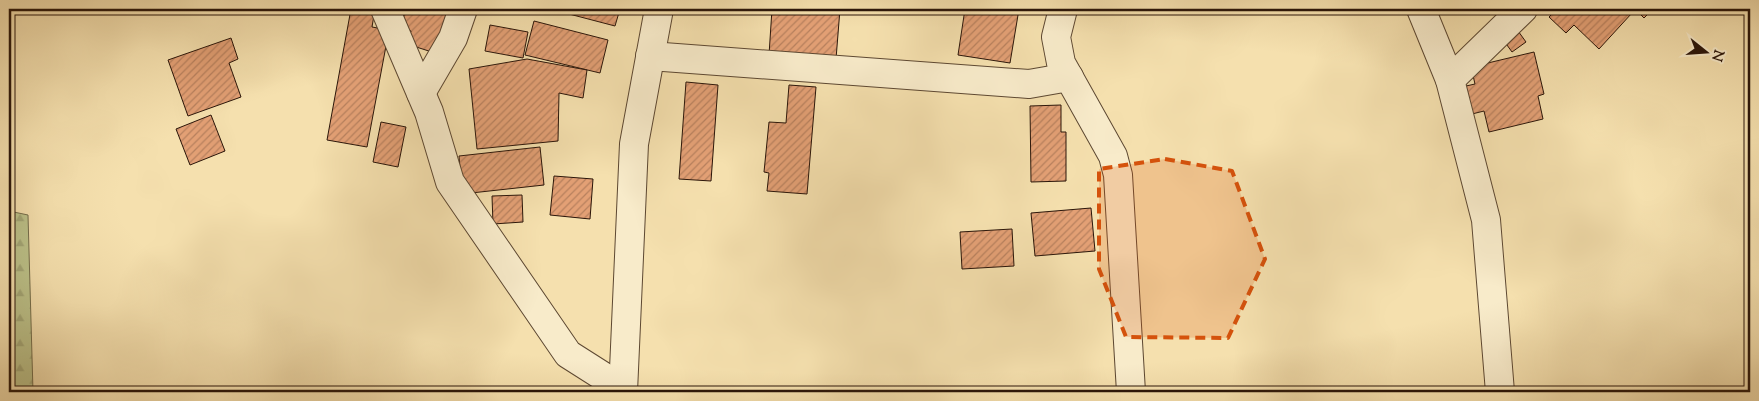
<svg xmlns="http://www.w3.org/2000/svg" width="1759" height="401" viewBox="0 0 1759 401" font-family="'Sorts Mill Goudy',serif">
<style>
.forest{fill:url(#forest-firs);stroke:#736c4a}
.building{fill:url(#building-hatch);stroke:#2a1509}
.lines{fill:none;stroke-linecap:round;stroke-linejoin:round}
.minor-casing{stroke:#5d4832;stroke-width:30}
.minor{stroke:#f8ebca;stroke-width:28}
.marked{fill:#d5520c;fill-opacity:0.2;stroke:#d5520c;stroke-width:4;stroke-dasharray:10 6;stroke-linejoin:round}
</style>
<defs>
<pattern id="forest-firs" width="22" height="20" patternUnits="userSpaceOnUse" patternTransform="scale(1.25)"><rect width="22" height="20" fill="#bcc28a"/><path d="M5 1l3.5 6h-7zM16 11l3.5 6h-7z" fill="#a2a676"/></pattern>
<pattern id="building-hatch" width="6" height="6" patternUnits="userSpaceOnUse" patternTransform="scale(1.25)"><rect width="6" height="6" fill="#e3a075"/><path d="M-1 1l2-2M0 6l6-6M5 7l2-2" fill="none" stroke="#b8815e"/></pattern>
</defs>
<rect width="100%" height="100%" fill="#f5e0ae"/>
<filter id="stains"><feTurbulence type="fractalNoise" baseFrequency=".004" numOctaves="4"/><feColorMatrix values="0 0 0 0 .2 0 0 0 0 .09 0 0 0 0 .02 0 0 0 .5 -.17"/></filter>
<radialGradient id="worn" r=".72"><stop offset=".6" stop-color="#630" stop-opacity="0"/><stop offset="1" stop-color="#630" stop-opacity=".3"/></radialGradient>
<path class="forest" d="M 9,211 L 28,215 L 33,392 L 9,392 Z"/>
<g class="building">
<path d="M 351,9 L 375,9 L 372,27 L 389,30 L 367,147 L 327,140 Z"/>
<path d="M 406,9 L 454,9 L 435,53 L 407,44 L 411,31 L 400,28 Z"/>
<path d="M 550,9 L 620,9 L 615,26 Z"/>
<path d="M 772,9 L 840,9 L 836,59 L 769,55 Z"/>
<path d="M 965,9 L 1019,9 L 1010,63 L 958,55 Z"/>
<path d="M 1476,9 L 1487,9 L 1482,14 Z"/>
<path d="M 1557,9 L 1627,9 L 1632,13 L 1599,49 L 1574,25 L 1566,33 L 1549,17 Z"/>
<path d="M 1635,9 L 1653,9 L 1644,18 Z"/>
<path d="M 534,21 L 608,40 L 600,73 L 525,55 Z"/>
<path d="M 1513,24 L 1526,42 L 1512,52 L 1499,34 Z"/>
<path d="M 490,25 L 528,32 L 523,58 L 485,51 Z"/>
<path d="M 231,38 L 238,59 L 229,63 L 241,97 L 188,116 L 168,60 Z"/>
<path d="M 1534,52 L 1544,94 L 1538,96 L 1543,119 L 1489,132 L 1484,111 L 1472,114 L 1466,86 L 1475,84 L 1471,67 Z"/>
<path d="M 527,59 L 587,70 L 583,98 L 559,93 L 558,141 L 477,149 L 469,69 Z"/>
<path d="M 686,82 L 718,85 L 711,181 L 679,179 Z"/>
<path d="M 789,85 L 816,87 L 807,194 L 767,191 L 769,173 L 764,172 L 769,122 L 786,123 Z"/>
<path d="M 1061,105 L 1061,132 L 1066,132 L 1066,181 L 1031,182 L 1030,106 Z"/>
<path d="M 211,115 L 225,151 L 190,165 L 176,129 Z"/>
<path d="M 381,122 L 406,127 L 398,167 L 373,162 Z"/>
<path d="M 540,147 L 544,185 L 462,194 L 459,156 Z"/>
<path d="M 554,176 L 593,179 L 590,219 L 550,215 Z"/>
<path d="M 522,195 L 523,222 L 493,224 L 492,196 Z"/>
<path d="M 1091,208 L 1095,251 L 1035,256 L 1031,213 Z"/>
<path d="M 1012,229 L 1014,266 L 962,269 L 960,232 Z"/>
</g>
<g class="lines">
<g class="minor-casing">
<g id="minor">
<path d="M 385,9 L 429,112 L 450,182 L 568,354 L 623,389"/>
<path d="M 1063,9 L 1056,37 L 1061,63 L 1113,156 L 1118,175 L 1131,392"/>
<path d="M 1421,9 L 1450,80 L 1486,220 L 1500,392"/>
<path d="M 650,56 L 1029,84 L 1069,77"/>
<path d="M 1450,80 L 1523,9"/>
<path d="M 421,93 L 453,38 L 463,9"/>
<path d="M 623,392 L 634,144 L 659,9"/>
</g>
</g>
<use href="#minor" class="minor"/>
</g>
<path class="marked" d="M 1165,159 L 1232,171 L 1265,259 L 1228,338 L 1126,337 L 1099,269 L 1099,169 Z"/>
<rect width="1759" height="401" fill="none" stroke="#f5e0ae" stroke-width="30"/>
<rect x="10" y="10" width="1739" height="381" fill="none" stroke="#2a1509" stroke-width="2.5"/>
<rect x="15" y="15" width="1729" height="371" fill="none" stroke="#2a1509"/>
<g transform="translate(1706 52) rotate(107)" stroke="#f8ebca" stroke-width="4" paint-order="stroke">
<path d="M0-4L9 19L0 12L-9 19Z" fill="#2a1509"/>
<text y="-8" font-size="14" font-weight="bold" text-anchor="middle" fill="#2a1509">N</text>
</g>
<rect width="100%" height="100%" filter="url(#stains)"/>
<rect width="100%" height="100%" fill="url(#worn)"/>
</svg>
